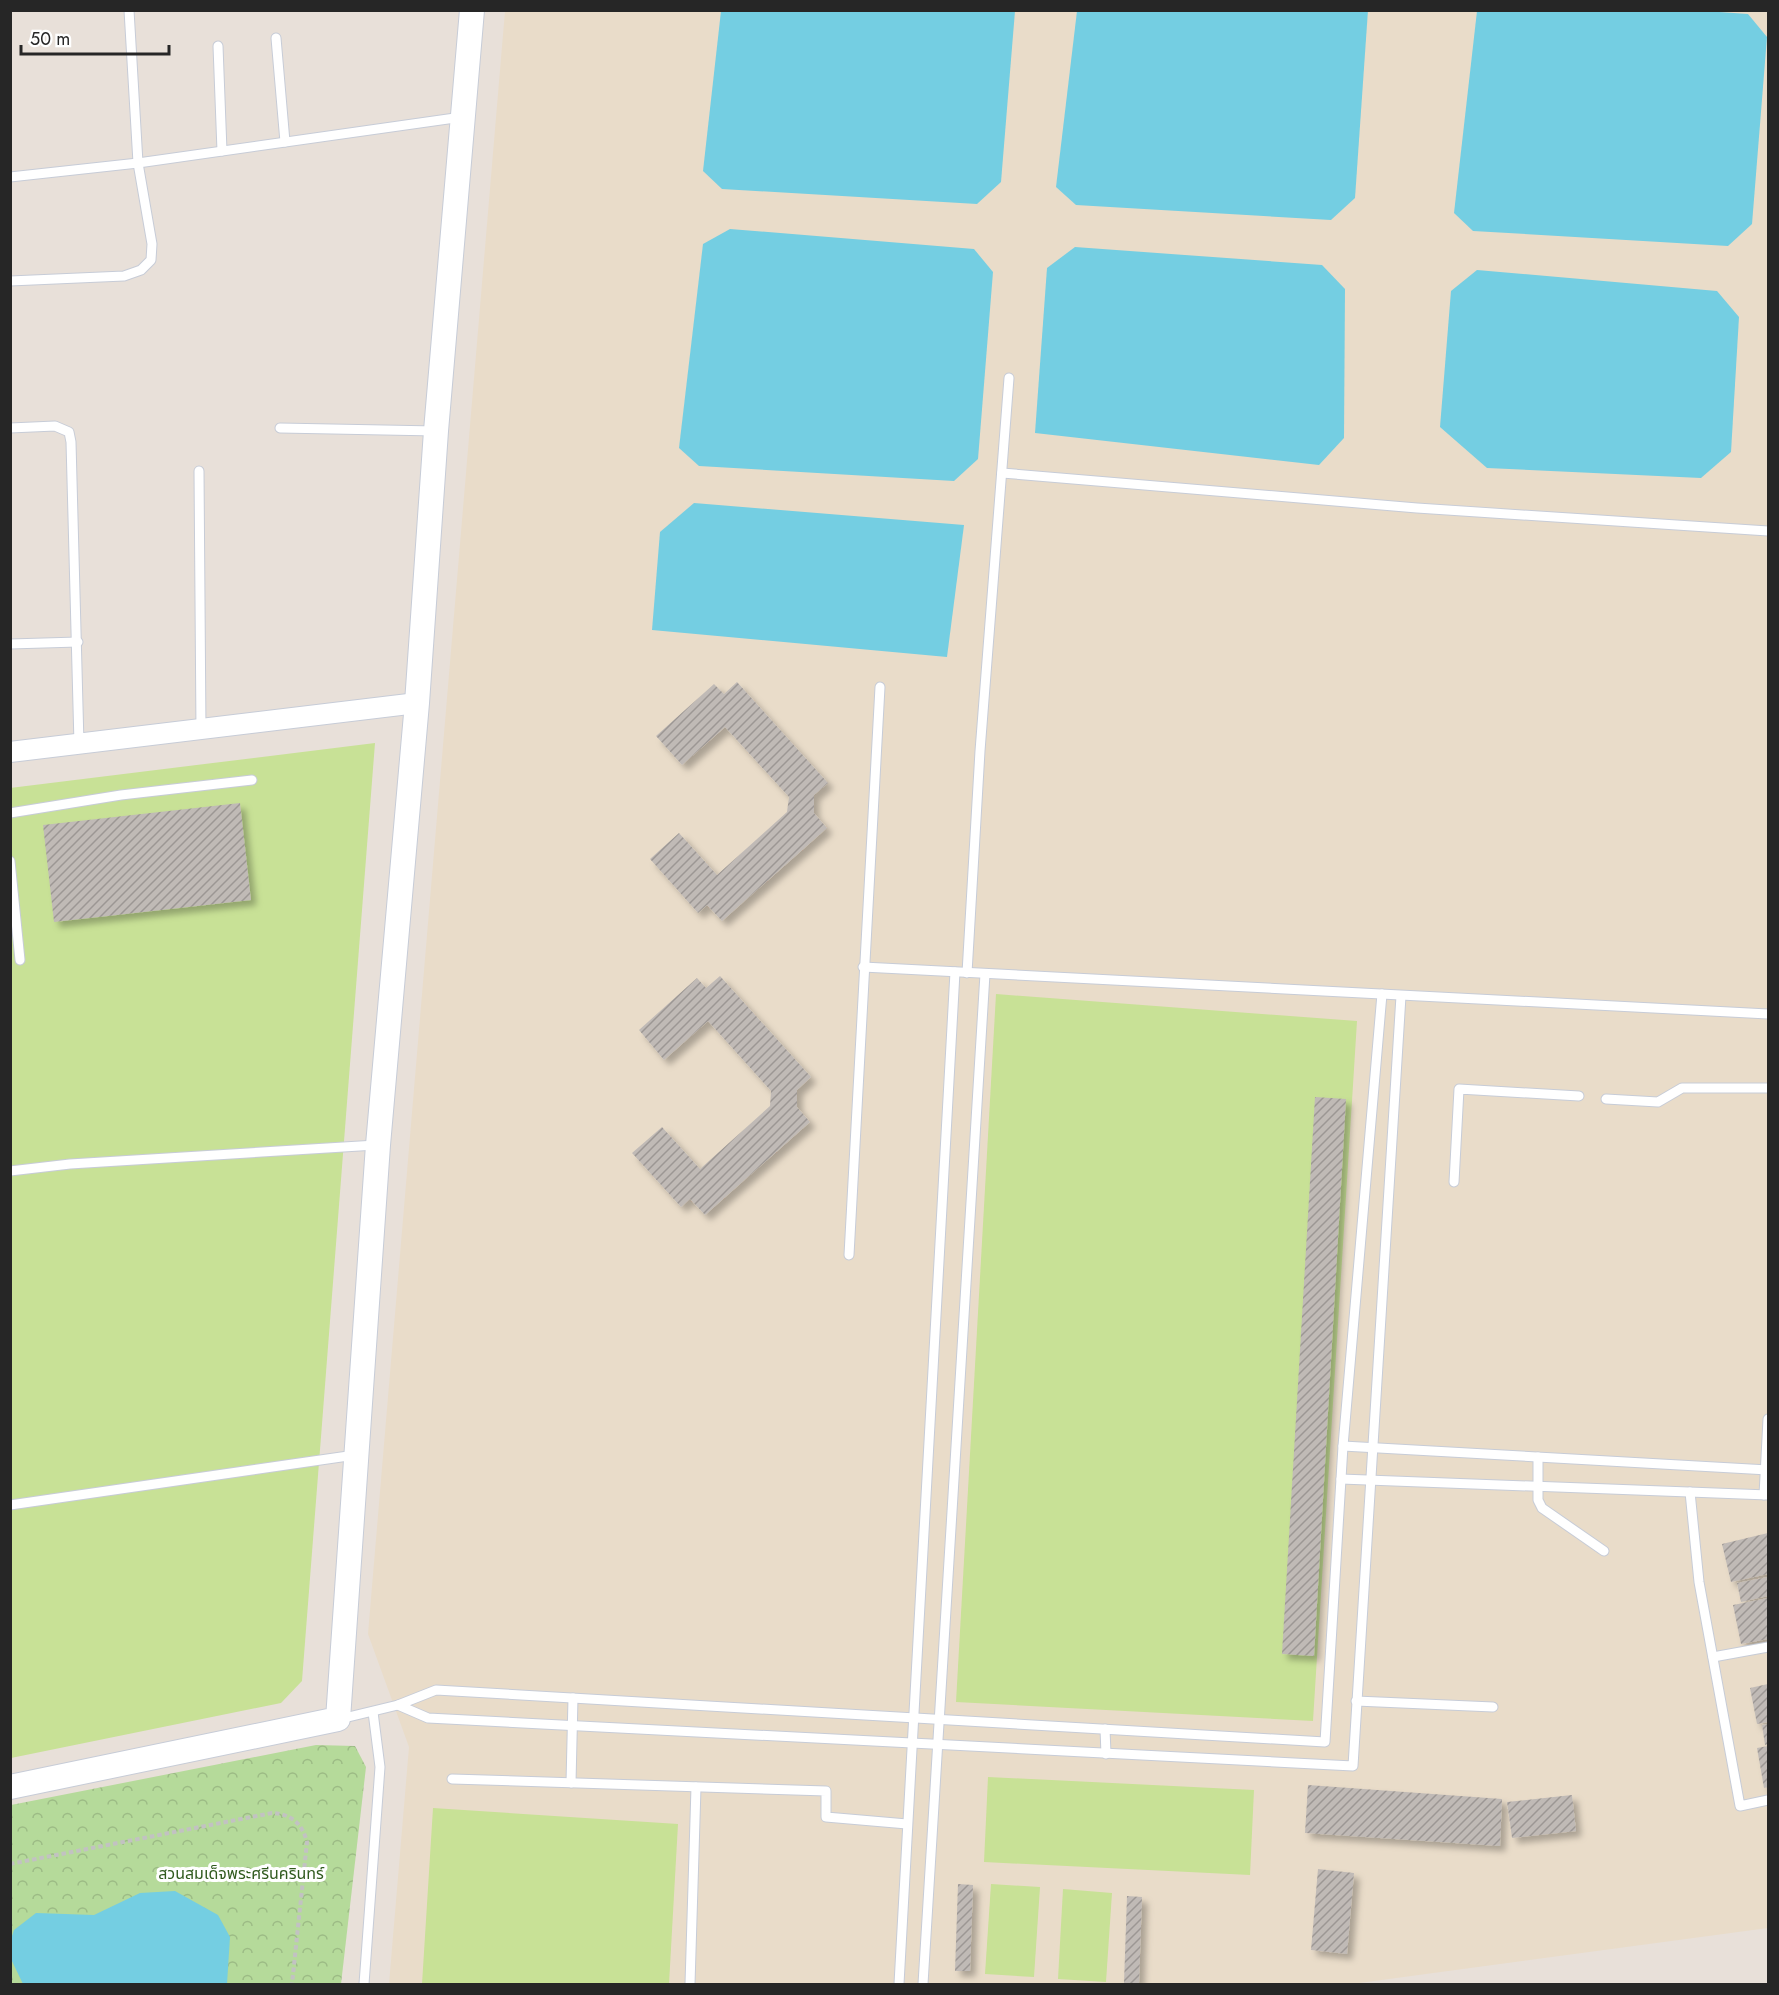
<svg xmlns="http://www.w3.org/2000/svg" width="1779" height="1995" viewBox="0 0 1779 1995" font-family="Jost,'Noto Sans Thai',sans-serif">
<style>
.education{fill:#e9dcc9}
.park{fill:url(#park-crowns)}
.pitch{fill:#c8e196}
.water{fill:#74cee2}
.building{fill:url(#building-hatch);filter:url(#shadow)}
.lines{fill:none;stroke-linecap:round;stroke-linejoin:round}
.service-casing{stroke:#c7ccd7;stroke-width:11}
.minor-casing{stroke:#c7ccd7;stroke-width:22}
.tertiary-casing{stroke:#c7ccd7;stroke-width:26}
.path{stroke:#c2c2c2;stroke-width:4;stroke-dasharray:4.5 3;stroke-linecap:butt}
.service{stroke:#fff;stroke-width:9}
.minor{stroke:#fff;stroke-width:20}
.tertiary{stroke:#fff;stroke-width:24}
.labels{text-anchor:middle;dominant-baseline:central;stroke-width:6;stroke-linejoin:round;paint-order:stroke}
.park-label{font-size:16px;fill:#315b1f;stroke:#fff}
</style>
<defs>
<pattern id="park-crowns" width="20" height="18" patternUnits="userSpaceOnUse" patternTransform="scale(1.5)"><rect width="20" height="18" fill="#b5da9a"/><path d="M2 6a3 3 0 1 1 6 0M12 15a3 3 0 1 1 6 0" fill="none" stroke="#9cbb85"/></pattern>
<pattern id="building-hatch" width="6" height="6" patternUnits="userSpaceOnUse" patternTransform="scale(1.5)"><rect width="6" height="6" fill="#c0bab6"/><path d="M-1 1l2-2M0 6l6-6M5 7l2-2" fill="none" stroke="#9c9794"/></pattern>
<filter id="shadow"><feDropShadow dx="5.5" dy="5.5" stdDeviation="3" flood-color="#0004"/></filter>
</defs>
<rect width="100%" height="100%" fill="#e8e0d9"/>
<path class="education" d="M 505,11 L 1768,11 L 1768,1928 L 1352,1984 L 389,1984 L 409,1747 L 368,1634 Z"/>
<path class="park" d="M 316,1745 L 355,1746 L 366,1767 L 341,1984 L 11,1984 L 11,1805 Z"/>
<g class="pitch">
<path d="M 375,743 L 302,1681 L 281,1703 L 11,1758 L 10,788 Z"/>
<path d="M 996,994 L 1357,1021 L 1313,1721 L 956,1702 Z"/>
<path d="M 988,1777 L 1254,1790 L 1250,1875 L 984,1862 Z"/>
<path d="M 433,1808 L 678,1824 L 669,1984 L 422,1984 Z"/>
<path d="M 991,1884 L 1040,1887 L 1034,1977 L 985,1974 Z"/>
<path d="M 1063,1889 L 1112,1893 L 1106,1982 L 1058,1979 Z"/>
</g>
<g class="water">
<path d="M 1368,10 L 1355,198 L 1331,220 L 1076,205 L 1056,187 L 1077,11 Z"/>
<path d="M 721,11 L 1015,11 L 1001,182 L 977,204 L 722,189 L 703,171 Z"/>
<path d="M 1705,11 L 1748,14 L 1767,37 L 1752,224 L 1728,246 L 1473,231 L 1454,213 L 1477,11 Z"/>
<path d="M 730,229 L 974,249 L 993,272 L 978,459 L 954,481 L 699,466 L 679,448 L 703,244 Z"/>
<path d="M 1075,247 L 1322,265 L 1345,289 L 1344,438 L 1319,465 L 1035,433 L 1047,268 Z"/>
<path d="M 1477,270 L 1717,291 L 1739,317 L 1731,452 L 1701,478 L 1487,468 L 1440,427 L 1451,291 Z"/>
<path d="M 694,503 L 964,525 L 947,657 L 652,630 L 660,532 Z"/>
<path d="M 175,1891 L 218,1915 L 230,1937 L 227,1984 L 23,1984 L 11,1959 L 11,1939 L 14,1930 L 36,1913 L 94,1915 L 140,1893 Z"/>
</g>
<g class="building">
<path d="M 737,682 L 828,783 L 814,795 L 814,813 L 827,828 L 722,921 L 707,905 L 698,913 L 650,859 L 679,833 L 717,875 L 787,812 L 789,797 L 725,727 L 682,765 L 656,736 L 714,684 L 724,694 Z"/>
<path d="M 240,803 L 251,900 L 54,922 L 43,825 Z"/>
<path d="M 720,976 L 811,1077 L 797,1090 L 797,1107 L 810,1122 L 705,1215 L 690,1199 L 681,1207 L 632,1153 L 662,1127 L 700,1169 L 770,1106 L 771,1091 L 708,1021 L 664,1060 L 639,1030 L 697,978 L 706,988 Z"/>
<path d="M 1315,1097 L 1346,1099 L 1314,1656 L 1282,1654 Z"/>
<path d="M 1768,1533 L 1768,1574 L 1731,1582 L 1722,1544 Z"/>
<path d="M 1768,1577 L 1768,1596 L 1741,1602 L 1737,1583 Z"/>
<path d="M 1768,1598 L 1768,1639 L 1741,1644 L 1733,1605 Z"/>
<path d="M 1768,1684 L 1768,1722 L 1757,1724 L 1750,1688 Z"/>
<path d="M 1768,1724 L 1768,1744 L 1765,1745 L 1762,1725 Z"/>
<path d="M 1768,1746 L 1768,1787 L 1764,1788 L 1757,1748 Z"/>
<path d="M 1308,1785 L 1502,1799 L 1500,1846 L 1305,1833 Z"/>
<path d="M 1572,1795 L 1576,1831 L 1512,1838 L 1507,1802 Z"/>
<path d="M 1318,1869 L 1354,1873 L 1347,1954 L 1311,1950 Z"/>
<path d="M 958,1884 L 973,1885 L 970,1971 L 955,1971 Z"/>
<path d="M 1127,1896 L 1142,1897 L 1139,1983 L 1124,1983 Z"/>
</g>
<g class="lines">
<g class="service-casing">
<g id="service">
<path d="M 276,38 L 285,142"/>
<path d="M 218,46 L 222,151"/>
<path d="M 10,177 L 138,163 L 462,117"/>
<path d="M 10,281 L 124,276 L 141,270 L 151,260 L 152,244 L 138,163 L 129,10"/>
<path d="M 10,428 L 55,426 L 69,432 L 71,442 L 79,744"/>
<path d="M 280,428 L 436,431"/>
<path d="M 199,471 L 201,730"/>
<path d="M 1002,473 L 1417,508 L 1768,531"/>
<path d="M 10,644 L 78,642"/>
<path d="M 10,813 L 121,795 L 252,780"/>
<path d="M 10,861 L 20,960"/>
<path d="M 863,967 L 1768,1014"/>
<path d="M 967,973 L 980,751 L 1009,378"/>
<path d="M 1606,1099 L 1658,1102 L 1682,1088 L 1768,1088"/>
<path d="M 10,1171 L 70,1164 L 376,1145"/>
<path d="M 1454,1182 L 1459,1089 L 1579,1096"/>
<path d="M 849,1255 L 880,687"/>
<path d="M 1343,1446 L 1768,1470"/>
<path d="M 1538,1457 L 1538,1500 L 1542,1508 L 1604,1551"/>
<path d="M 1341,1479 L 1768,1495"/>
<path d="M 1690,1492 L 1699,1582 L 1740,1806 L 1768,1800"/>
<path d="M 1764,1495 L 1768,1419"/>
<path d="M 10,1505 L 355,1455"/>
<path d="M 1713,1657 L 1768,1647"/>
<path d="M 1356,1701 L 1493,1707"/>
<path d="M 398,1705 L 428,1718 L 1353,1766 L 1401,996"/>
<path d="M 340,1719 L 398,1705 L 436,1690 L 1325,1742 L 1343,1446 L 1382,994"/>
<path d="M 1105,1729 L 1106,1754"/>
<path d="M 452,1779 L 826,1791 L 826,1817 L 907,1824"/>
<path d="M 571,1783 L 573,1698"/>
<path d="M 364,1984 L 380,1767 L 373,1712"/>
<path d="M 690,1984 L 696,1787"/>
<path d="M 899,1984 L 955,972"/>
<path d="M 923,1984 L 985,974"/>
</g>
</g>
<g class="minor-casing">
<path id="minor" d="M 10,752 L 417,703"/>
</g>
<g class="tertiary-casing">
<path id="tertiary" d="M 10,1787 L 338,1719 L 378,1145 L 417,703 L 436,431 L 472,10"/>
</g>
<path class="path" d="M 10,1864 L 272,1813 C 291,1814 302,1823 307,1842 L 292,1984"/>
<use href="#service" class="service"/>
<use href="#minor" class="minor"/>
<use href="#tertiary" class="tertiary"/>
</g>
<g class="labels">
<g class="park-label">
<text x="241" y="1873">สวนสมเด็จพระศรีนครินทร์</text>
</g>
</g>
<rect width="1779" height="1995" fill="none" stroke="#262626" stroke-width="24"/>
<path d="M21 45v9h148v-9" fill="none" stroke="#262626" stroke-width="3"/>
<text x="30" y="45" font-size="18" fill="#262626" stroke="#ffffff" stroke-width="4.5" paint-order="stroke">50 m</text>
</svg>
